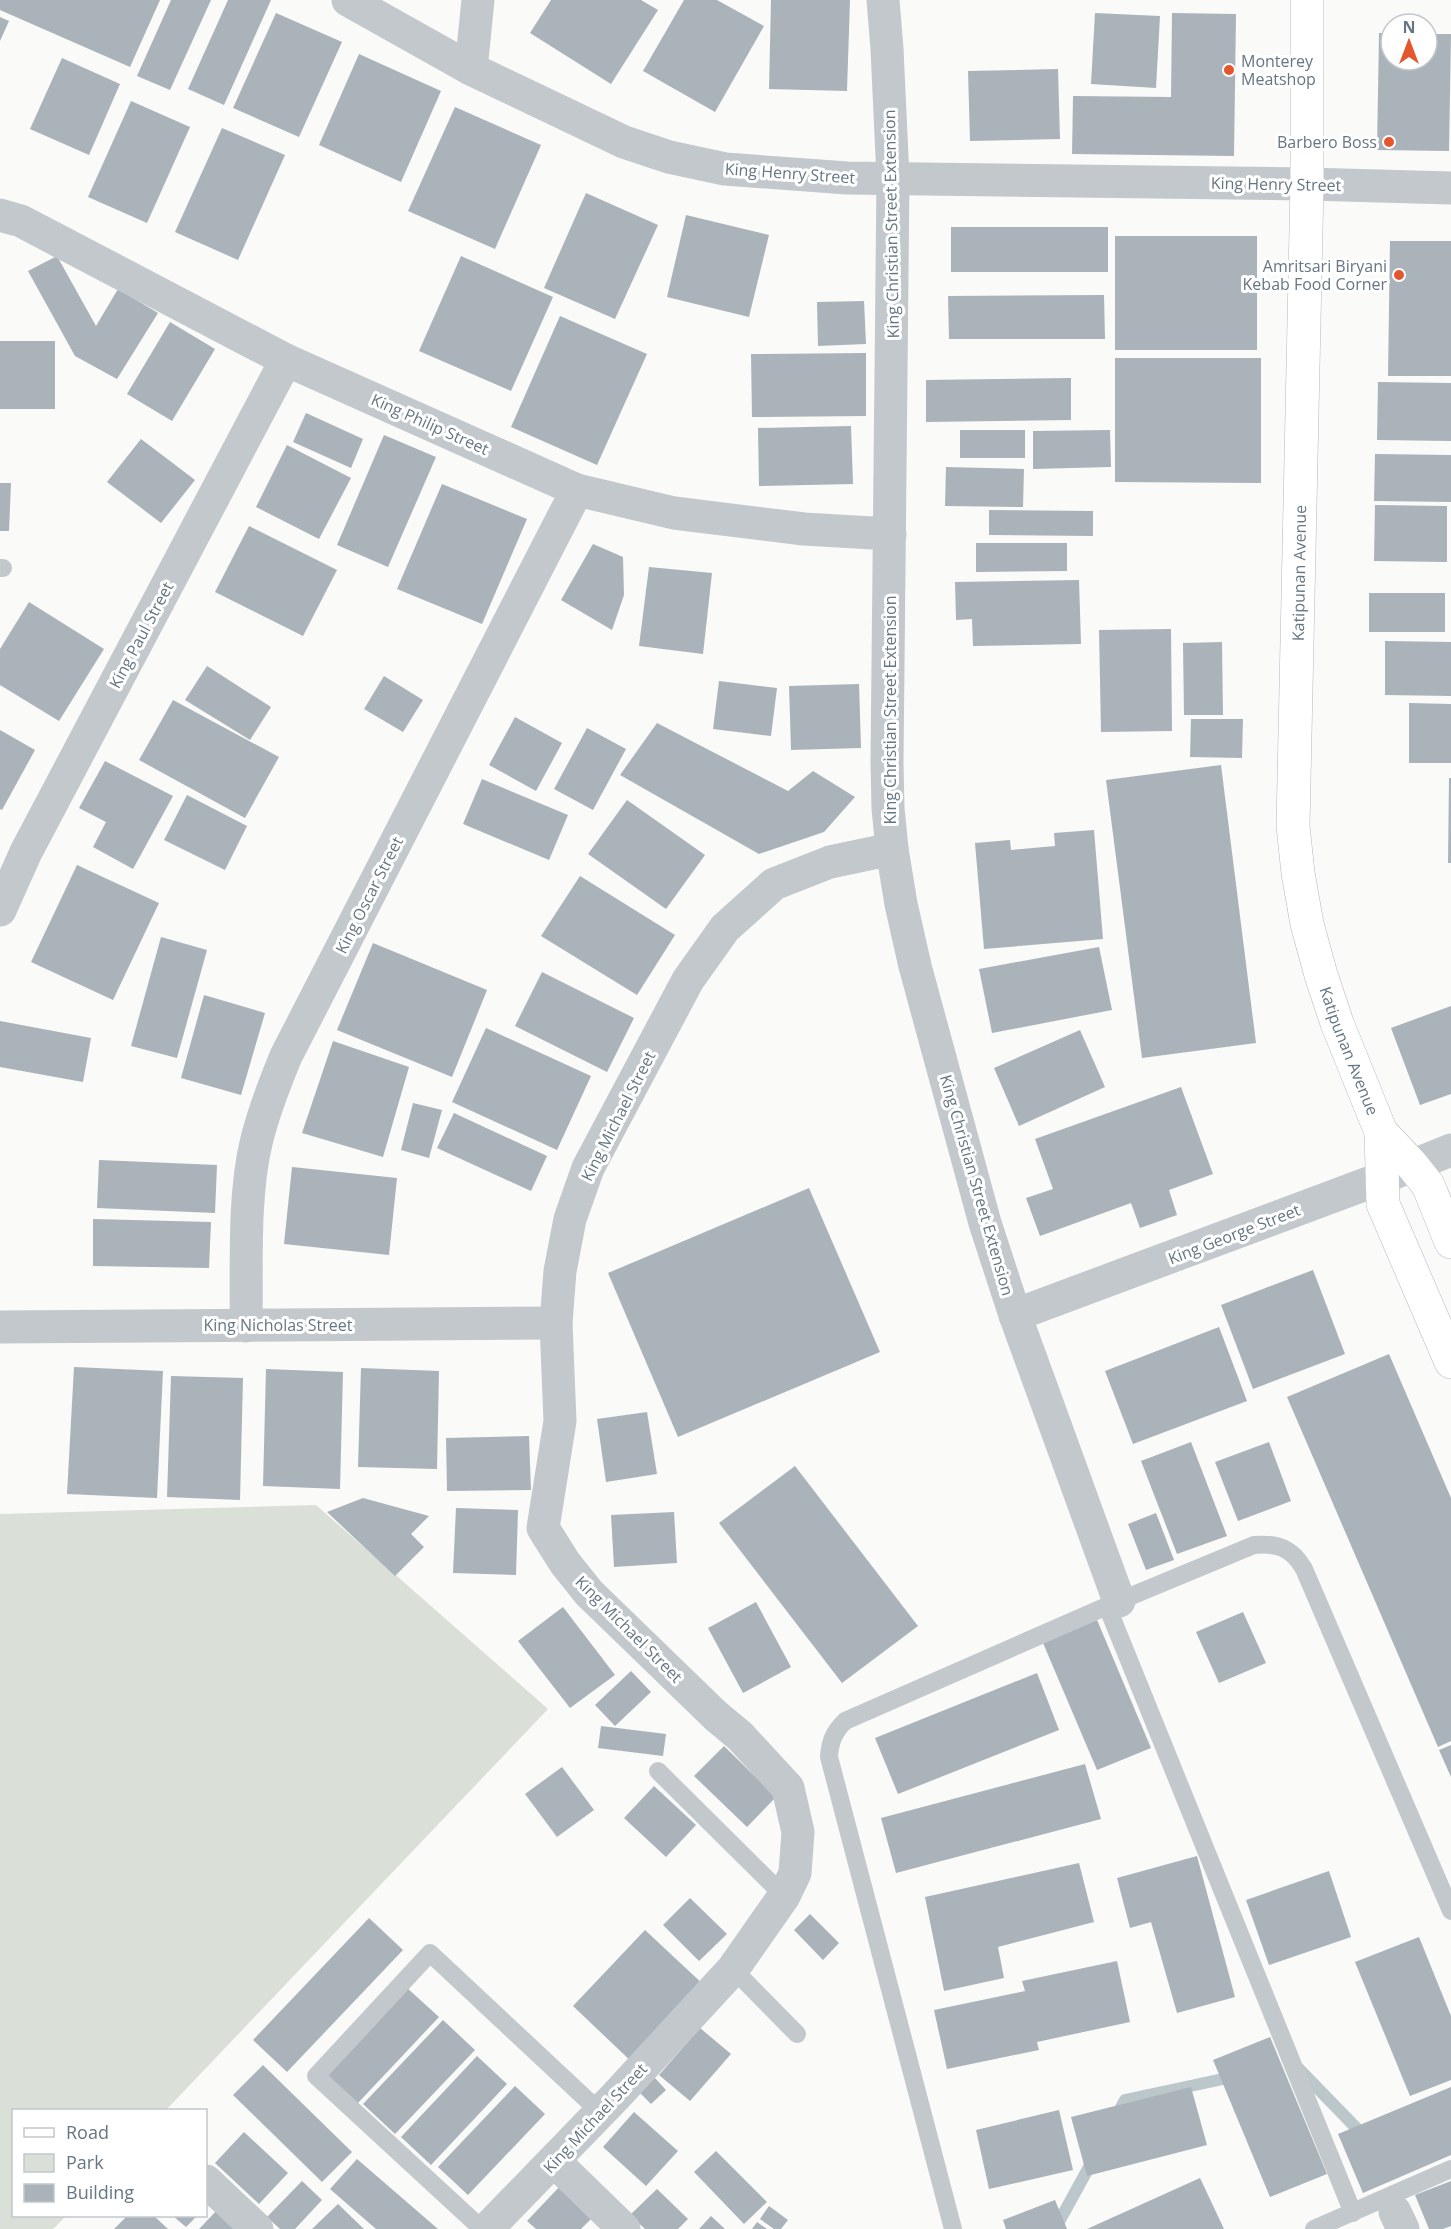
<svg xmlns="http://www.w3.org/2000/svg" width="1451" height="2229" viewBox="0 0 1451 2229" font-family="'Open Sans',sans-serif">
<style>
.green{fill:#dadfd7}
.lines{fill:none;stroke-linecap:round;stroke-linejoin:round}
.stream{stroke:#bbc7cb;stroke-width:12}
.building{fill:#aab3b9}
.secondary-casing{stroke:#b3babf;stroke-width:34}
.lane{stroke:#c3c8cc;stroke-width:18}
.street{stroke:#c3c8cc;stroke-width:33}
.secondary{stroke:#fff;stroke-width:33}
.poi-dot{fill:#e4572e;stroke:#fff;stroke-width:2}
.labels{text-anchor:middle;dominant-baseline:central;stroke-width:6;stroke-linejoin:round;paint-order:stroke}
.poi-label{font-size:16px;fill:#657683;stroke:#fff;text-anchor:end}
.street-label{font-size:16px;fill:#657683;stroke:#fff}
</style>
<rect width="100%" height="100%" fill="#fafaf8"/>
<path class="green" d="M 316,1505 L 548,1709 L 166,2110 L 14,2110 L 14,2216 L 66,2216 L 53,2229 L 0,2229 L 0,1514 Z"/>
<g class="lines">
<g class="stream">
<path d="M 1297,2067 L 1366,2138"/>
<path d="M 1115,2119 L 1125,2100 L 1237,2076"/>
<path d="M 1055,2229 L 1094,2158"/>
</g>
</g>
<g class="building">
<path d="M 0,0 L 160,0 L 130,67 L 0,10 Z"/>
<path d="M 171,0 L 211,0 L 170,90 L 137,76 Z"/>
<path d="M 228,0 L 271,0 L 224,105 L 188,89 Z"/>
<path d="M 551,0 L 641,0 L 658,10 L 611,84 L 530,33 Z"/>
<path d="M 684,0 L 717,0 L 764,26 L 715,112 L 643,71 Z"/>
<path d="M 771,0 L 850,0 L 847,91 L 769,89 Z"/>
<path d="M 276,13 L 342,42 L 299,137 L 233,108 Z"/>
<path d="M 1095,13 L 1160,16 L 1156,88 L 1091,84 Z"/>
<path d="M 1172,13 L 1236,14 L 1234,156 L 1072,154 L 1073,96 L 1171,97 Z"/>
<path d="M 0,17 L 9,21 L 0,41 Z"/>
<path d="M 1379,33 L 1391,33 L 1391,60 L 1427,60 L 1427,34 L 1451,34 L 1449,151 L 1377,150 Z"/>
<path d="M 359,54 L 441,91 L 401,182 L 319,145 Z"/>
<path d="M 62,58 L 120,84 L 89,155 L 30,129 Z"/>
<path d="M 1058,69 L 1060,139 L 970,141 L 968,71 Z"/>
<path d="M 131,101 L 190,127 L 147,223 L 88,197 Z"/>
<path d="M 455,107 L 541,145 L 495,249 L 408,211 Z"/>
<path d="M 222,128 L 285,155 L 238,260 L 175,232 Z"/>
<path d="M 586,193 L 658,225 L 615,319 L 544,288 Z"/>
<path d="M 686,215 L 769,235 L 749,317 L 667,297 Z"/>
<rect x="951" y="227" width="157" height="45"/>
<rect x="1115" y="236" width="142" height="114"/>
<path d="M 1390,241 L 1451,241 L 1451,376 L 1388,376 Z"/>
<path d="M 57,256 L 96,326 L 118,289 L 158,313 L 117,379 L 75,356 L 28,271 Z"/>
<path d="M 461,256 L 553,297 L 511,391 L 419,351 Z"/>
<path d="M 1104,295 L 1105,339 L 949,339 L 948,296 Z"/>
<path d="M 864,301 L 866,344 L 818,346 L 817,302 Z"/>
<path d="M 560,316 L 647,354 L 597,465 L 511,427 Z"/>
<path d="M 170,322 L 215,349 L 172,421 L 127,394 Z"/>
<rect x="0" y="341" width="55" height="68"/>
<path d="M 866,353 L 866,416 L 752,417 L 751,354 Z"/>
<path d="M 1115,358 L 1261,358 L 1261,483 L 1115,482 Z"/>
<path d="M 1071,378 L 1071,420 L 926,422 L 926,380 Z"/>
<path d="M 1378,382 L 1451,383 L 1451,441 L 1377,440 Z"/>
<path d="M 306,413 L 363,439 L 351,468 L 293,442 Z"/>
<path d="M 851,426 L 853,484 L 759,486 L 758,428 Z"/>
<rect x="960" y="430" width="65" height="28"/>
<path d="M 1110,430 L 1111,467 L 1033,469 L 1033,431 Z"/>
<path d="M 384,435 L 436,457 L 388,567 L 337,545 Z"/>
<path d="M 141,439 L 195,480 L 161,523 L 107,482 Z"/>
<path d="M 287,445 L 351,478 L 319,539 L 256,507 Z"/>
<path d="M 1375,454 L 1451,455 L 1451,502 L 1374,501 Z"/>
<path d="M 946,467 L 1024,469 L 1023,507 L 945,506 Z"/>
<path d="M 0,483 L 11,483 L 9,531 L 0,531 Z"/>
<path d="M 442,484 L 527,519 L 482,624 L 397,589 Z"/>
<path d="M 1375,505 L 1447,506 L 1447,562 L 1374,561 Z"/>
<path d="M 989,510 L 1093,511 L 1093,536 L 989,535 Z"/>
<path d="M 249,526 L 337,570 L 303,636 L 215,592 Z"/>
<path d="M 976,543 L 1067,543 L 1067,571 L 976,572 Z"/>
<path d="M 593,544 L 623,557 L 624,595 L 612,630 L 561,600 Z"/>
<path d="M 649,567 L 712,573 L 703,654 L 639,646 Z"/>
<path d="M 1079,580 L 1081,644 L 973,646 L 972,619 L 956,620 L 955,582 Z"/>
<rect x="1369" y="593" width="76" height="39"/>
<path d="M 29,602 L 104,649 L 59,721 L 0,685 L 0,649 Z"/>
<path d="M 1171,629 L 1172,731 L 1101,732 L 1099,630 Z"/>
<path d="M 1385,641 L 1451,642 L 1451,696 L 1385,695 Z"/>
<path d="M 1222,642 L 1223,715 L 1184,715 L 1183,643 Z"/>
<path d="M 207,666 L 271,707 L 250,740 L 185,700 Z"/>
<path d="M 384,676 L 423,700 L 403,732 L 364,709 Z"/>
<path d="M 719,681 L 777,688 L 771,736 L 713,729 Z"/>
<path d="M 859,684 L 861,748 L 791,750 L 789,686 Z"/>
<path d="M 173,700 L 279,757 L 245,818 L 139,760 Z"/>
<path d="M 1409,703 L 1451,704 L 1451,763 L 1409,763 Z"/>
<path d="M 515,717 L 562,743 L 536,791 L 489,765 Z"/>
<path d="M 1191,719 L 1243,719 L 1242,758 L 1190,757 Z"/>
<path d="M 657,723 L 788,791 L 813,771 L 855,797 L 824,832 L 759,854 L 620,775 Z"/>
<path d="M 587,728 L 626,749 L 593,810 L 554,789 Z"/>
<path d="M 0,730 L 35,750 L 2,810 L 0,809 Z"/>
<path d="M 105,761 L 173,796 L 133,869 L 93,847 L 106,822 L 79,808 Z"/>
<path d="M 1221,765 L 1256,1043 L 1142,1058 L 1106,780 Z"/>
<path d="M 1449,778 L 1451,778 L 1451,863 L 1448,863 Z"/>
<path d="M 482,779 L 568,815 L 549,860 L 463,824 Z"/>
<path d="M 187,795 L 247,826 L 225,870 L 164,840 Z"/>
<path d="M 627,800 L 705,855 L 666,909 L 588,854 Z"/>
<path d="M 1094,830 L 1103,939 L 984,949 L 975,843 L 1010,840 L 1011,850 L 1055,846 L 1054,833 Z"/>
<path d="M 77,865 L 159,903 L 113,1000 L 31,962 Z"/>
<path d="M 580,876 L 675,935 L 637,995 L 541,936 Z"/>
<path d="M 161,937 L 207,950 L 177,1058 L 131,1046 Z"/>
<path d="M 373,943 L 487,990 L 452,1077 L 337,1030 Z"/>
<path d="M 1099,947 L 1112,1010 L 992,1033 L 979,969 Z"/>
<path d="M 542,972 L 634,1018 L 607,1072 L 515,1026 Z"/>
<path d="M 204,995 L 265,1013 L 241,1095 L 181,1078 Z"/>
<path d="M 1451,1006 L 1451,1094 L 1420,1105 L 1391,1028 Z"/>
<path d="M 0,1021 L 91,1038 L 83,1082 L 0,1067 Z"/>
<path d="M 486,1028 L 591,1076 L 557,1150 L 452,1102 Z"/>
<path d="M 1080,1030 L 1105,1087 L 1019,1126 L 994,1068 Z"/>
<path d="M 333,1041 L 409,1067 L 383,1157 L 302,1133 Z"/>
<path d="M 1181,1087 L 1213,1174 L 1169,1190 L 1177,1215 L 1140,1228 L 1131,1203 L 1040,1236 L 1026,1198 L 1053,1189 L 1035,1139 Z"/>
<path d="M 413,1103 L 442,1110 L 429,1158 L 401,1150 Z"/>
<path d="M 454,1113 L 547,1156 L 531,1191 L 437,1148 Z"/>
<path d="M 99,1160 L 217,1165 L 215,1213 L 97,1208 Z"/>
<path d="M 292,1167 L 397,1178 L 389,1255 L 284,1244 Z"/>
<path d="M 809,1188 L 880,1352 L 678,1437 L 608,1273 Z"/>
<path d="M 93,1219 L 211,1222 L 209,1268 L 93,1266 Z"/>
<path d="M 1313,1270 L 1345,1354 L 1253,1389 L 1221,1305 Z"/>
<path d="M 1219,1327 L 1247,1401 L 1133,1444 L 1105,1371 Z"/>
<path d="M 1389,1354 L 1451,1498 L 1451,1741 L 1438,1747 L 1287,1397 Z"/>
<path d="M 74,1367 L 163,1371 L 157,1498 L 67,1494 Z"/>
<path d="M 361,1368 L 439,1371 L 437,1469 L 358,1467 Z"/>
<path d="M 266,1369 L 343,1372 L 340,1489 L 263,1486 Z"/>
<path d="M 171,1376 L 243,1378 L 240,1500 L 167,1497 Z"/>
<path d="M 647,1412 L 657,1474 L 606,1482 L 597,1419 Z"/>
<path d="M 529,1436 L 531,1490 L 447,1491 L 446,1438 Z"/>
<path d="M 1191,1442 L 1227,1536 L 1177,1554 L 1141,1461 Z"/>
<path d="M 1269,1442 L 1291,1501 L 1238,1521 L 1215,1462 Z"/>
<path d="M 795,1466 L 918,1626 L 842,1683 L 719,1523 Z"/>
<path d="M 363,1498 L 429,1516 L 411,1534 L 424,1547 L 395,1576 L 327,1512 Z"/>
<path d="M 456,1508 L 518,1510 L 516,1575 L 453,1573 Z"/>
<path d="M 674,1512 L 677,1563 L 614,1567 L 611,1515 Z"/>
<path d="M 1156,1513 L 1174,1560 L 1146,1570 L 1128,1524 Z"/>
<path d="M 756,1602 L 791,1667 L 743,1693 L 708,1628 Z"/>
<path d="M 563,1607 L 615,1675 L 570,1708 L 518,1641 Z"/>
<path d="M 1243,1612 L 1266,1663 L 1219,1683 L 1196,1632 Z"/>
<path d="M 1097,1620 L 1151,1748 L 1097,1770 L 1043,1643 Z"/>
<path d="M 631,1671 L 651,1692 L 615,1726 L 595,1705 Z"/>
<path d="M 1037,1673 L 1059,1730 L 898,1794 L 875,1738 Z"/>
<path d="M 601,1726 L 666,1734 L 663,1756 L 598,1748 Z"/>
<path d="M 1451,1745 L 1451,1777 L 1439,1750 Z"/>
<path d="M 724,1746 L 776,1797 L 747,1827 L 694,1776 Z"/>
<path d="M 1085,1764 L 1101,1819 L 896,1873 L 881,1818 Z"/>
<path d="M 562,1767 L 594,1810 L 557,1837 L 525,1794 Z"/>
<path d="M 654,1786 L 696,1825 L 666,1857 L 624,1818 Z"/>
<path d="M 1197,1856 L 1235,1997 L 1177,2013 L 1151,1922 L 1130,1928 L 1117,1878 Z"/>
<path d="M 1079,1863 L 1094,1922 L 998,1947 L 1004,1978 L 944,1991 L 925,1897 Z"/>
<path d="M 1329,1871 L 1351,1937 L 1269,1965 L 1246,1900 Z"/>
<path d="M 690,1898 L 727,1934 L 699,1961 L 663,1925 Z"/>
<path d="M 810,1914 L 839,1943 L 823,1960 L 794,1930 Z"/>
<path d="M 369,1918 L 403,1950 L 287,2072 L 253,2040 Z"/>
<path d="M 645,1930 L 706,1987 L 634,2064 L 573,2006 Z"/>
<path d="M 1419,1937 L 1451,2016 L 1451,2080 L 1410,2096 L 1355,1962 Z"/>
<path d="M 1117,1961 L 1130,2022 L 1037,2042 L 1039,2050 L 947,2069 L 934,2010 L 1025,1991 L 1022,1981 Z"/>
<path d="M 406,1987 L 439,2017 L 357,2104 L 325,2073 Z"/>
<path d="M 443,2020 L 475,2050 L 395,2134 L 363,2104 Z"/>
<path d="M 700,2028 L 731,2054 L 690,2101 L 659,2075 Z"/>
<path d="M 1270,2037 L 1327,2174 L 1270,2197 L 1213,2060 Z"/>
<path d="M 477,2056 L 507,2084 L 431,2165 L 401,2137 Z"/>
<path d="M 263,2065 L 352,2152 L 322,2182 L 233,2095 Z"/>
<path d="M 654,2077 L 666,2090 L 651,2104 L 639,2092 Z"/>
<path d="M 515,2086 L 545,2114 L 468,2195 L 438,2167 Z"/>
<path d="M 1191,2087 L 1207,2145 L 1087,2176 L 1071,2117 Z"/>
<path d="M 1451,2087 L 1451,2155 L 1363,2193 L 1338,2134 Z"/>
<path d="M 1059,2110 L 1073,2170 L 989,2189 L 976,2130 Z"/>
<path d="M 634,2112 L 678,2151 L 646,2186 L 603,2147 Z"/>
<path d="M 244,2132 L 288,2173 L 259,2204 L 215,2163 Z"/>
<path d="M 716,2151 L 767,2202 L 744,2224 L 694,2172 Z"/>
<path d="M 357,2159 L 438,2229 L 376,2229 L 330,2189 Z"/>
<path d="M 1200,2178 L 1224,2229 L 1087,2229 Z"/>
<path d="M 302,2181 L 322,2200 L 295,2229 L 280,2229 L 267,2217 Z"/>
<path d="M 1451,2181 L 1451,2226 L 1443,2229 L 1429,2229 L 1415,2195 Z"/>
<path d="M 562,2184 L 595,2215 L 581,2229 L 536,2229 L 527,2221 Z"/>
<path d="M 657,2189 L 688,2219 L 678,2229 L 645,2229 L 630,2215 Z"/>
<path d="M 1055,2200 L 1067,2229 L 1006,2229 L 1003,2220 Z"/>
<path d="M 338,2204 L 364,2229 L 312,2229 Z"/>
<path d="M 221,2206 L 246,2229 L 199,2229 Z"/>
<path d="M 769,2206 L 788,2220 L 781,2229 L 774,2229 L 760,2219 Z"/>
<path d="M 127,2216 L 154,2216 L 168,2229 L 114,2229 Z"/>
<path d="M 173,2216 L 197,2216 L 186,2227 Z"/>
<path d="M 711,2216 L 725,2229 L 699,2229 Z"/>
<path d="M 757,2222 L 767,2229 L 752,2229 Z"/>
</g>
<g class="lines">
<g class="secondary-casing">
<g id="secondary">
<path id="s1" d="M 1307,0 L 1307,184 L 1293,826 L 1298,873 L 1307,924 L 1321,975 L 1337,1023 L 1381,1132 L 1383,1204 L 1451,1362"/>
<path d="M 1381,1132 L 1412,1165 L 1428,1185 L 1451,1242"/>
</g>
</g>
<g class="lane">
<path d="M 0,568 L 3,568"/>
<path d="M 1107,1606 L 1353,2213"/>
<path d="M 658,1771 L 784,1896"/>
<path d="M 733,1969 L 797,2034"/>
<path d="M 482,2229 L 316,2076 L 430,1953 L 600,2112"/>
<path d="M 953,2229 L 829,1757 C 830,1741 834,1732 845,1721 L 1107,1606 L 1254,1545 C 1278,1543 1292,1548 1304,1569 L 1451,1911"/>
<path d="M 1314,2229 L 1451,2169"/>
</g>
<g class="street">
<path d="M 348,0 L 471,69 L 624,142 L 669,157 L 725,169 L 847,178 L 1307,184 L 1451,188"/>
<path d="M 883,0 L 887,49 L 893,178 L 887,762 L 888,808 L 892,849 L 901,904 L 915,966 L 985,1223 L 1015,1315 L 1119,1601"/>
<path d="M 471,69 L 478,0"/>
<path d="M 0,215 L 21,221 L 286,360 L 577,490 L 674,513 L 804,529 L 890,534"/>
<path d="M 0,910 L 26,852 L 286,360"/>
<path d="M 1015,1315 L 1382,1178 L 1451,1150"/>
<path d="M 246,1326 C 247,1268 243,1198 256,1143 C 263,1113 274,1085 286,1056 L 577,490"/>
<path d="M 0,1327 L 556,1323"/>
<path d="M 554,2161 L 624,2229"/>
<path d="M 206,2181 L 257,2229"/>
<path d="M 1395,2212 L 1403,2229"/>
<path d="M 487,2229 L 615,2097 L 733,1969 L 784,1896 L 795,1873 L 798,1832 L 788,1788 L 740,1736 L 716,1716 L 589,1593 L 565,1563 L 543,1528 L 560,1421 L 556,1323 L 560,1271 L 570,1219 L 588,1168 L 688,980 L 725,928 L 774,884 L 830,862 L 892,849"/>
</g>
<use href="#secondary" class="secondary"/>
</g>
<g class="poi-dot">
<circle cx="1229" cy="70" r="6"/>
<circle cx="1389" cy="142" r="6"/>
<circle cx="1399" cy="275" r="6"/>
</g>
<g class="labels">
<g class="poi-label">
<text x="1241" y="61" text-anchor="start">Monterey<tspan x="1241" dy="18">Meatshop</tspan></text>
<text x="1377" y="142">Barbero Boss</text>
<text x="1387" y="266">Amritsari Biryani<tspan x="1387" dy="18">Kebab Food Corner</tspan></text>
</g>
<g class="street-label">
<text transform="translate(790 173) rotate(4)">King Henry Street</text>
<text transform="translate(1276 184) rotate(1)">King Henry Street</text>
<text transform="translate(891 224) rotate(-91)">King Christian Street Extension</text>
<text transform="translate(430 424) rotate(24)">King Philip Street</text>
<text transform="translate(1299 573) rotate(-89)">Katipunan Avenue</text>
<text transform="translate(141 635) rotate(-62)">King Paul Street</text>
<text transform="translate(890 710) rotate(-90)">King Christian Street Extension</text>
<text transform="translate(369 895) rotate(-63)">King Oscar Street</text>
<text stroke="none"><textPath href="#s1" startOffset="1059">Katipunan Avenue</textPath></text>
<text transform="translate(618 1116) rotate(-63)">King Michael Street</text>
<text transform="translate(977 1185) rotate(74)">King Christian Street Extension</text>
<text transform="translate(1234 1234) rotate(-21)">King George Street</text>
<text x="278" y="1325">King Nicholas Street</text>
<text transform="translate(629 1629) rotate(45)">King Michael Street</text>
<text transform="translate(595 2118) rotate(-47)">King Michael Street</text>
</g>
</g>
<rect x="12" y="2109" width="195" height="108" fill="#ffffff" stroke="#c1c8cd" stroke-width="1.5"/>
<rect x="24" y="2128" width="30" height="9" fill="#ffffff" stroke="#c1c8cd" stroke-width="1.5"/>
<text x="66" y="2139" font-size="18" fill="#657683">Road</text>
<rect x="24" y="2154" width="30" height="18" fill="#dadfd7" stroke="#c1c8cd" stroke-width="1.5"/>
<text x="66" y="2169" font-size="18" fill="#657683">Park</text>
<rect x="24" y="2184" width="30" height="18" fill="#aab3b9" stroke="#c1c8cd" stroke-width="1.5"/>
<text x="66" y="2199" font-size="18" fill="#657683">Building</text>
<g transform="translate(1409 42)"><circle r="28" fill="#ffffff" stroke="#c1c8cd" stroke-width="1.5"/>
<path d="M0-4.5L10 22L0 15L-10 22Z" fill="#e4572e"/>
<text y="-9" font-size="16" font-weight="bold" text-anchor="middle" fill="#657683">N</text>
</g>
</svg>
